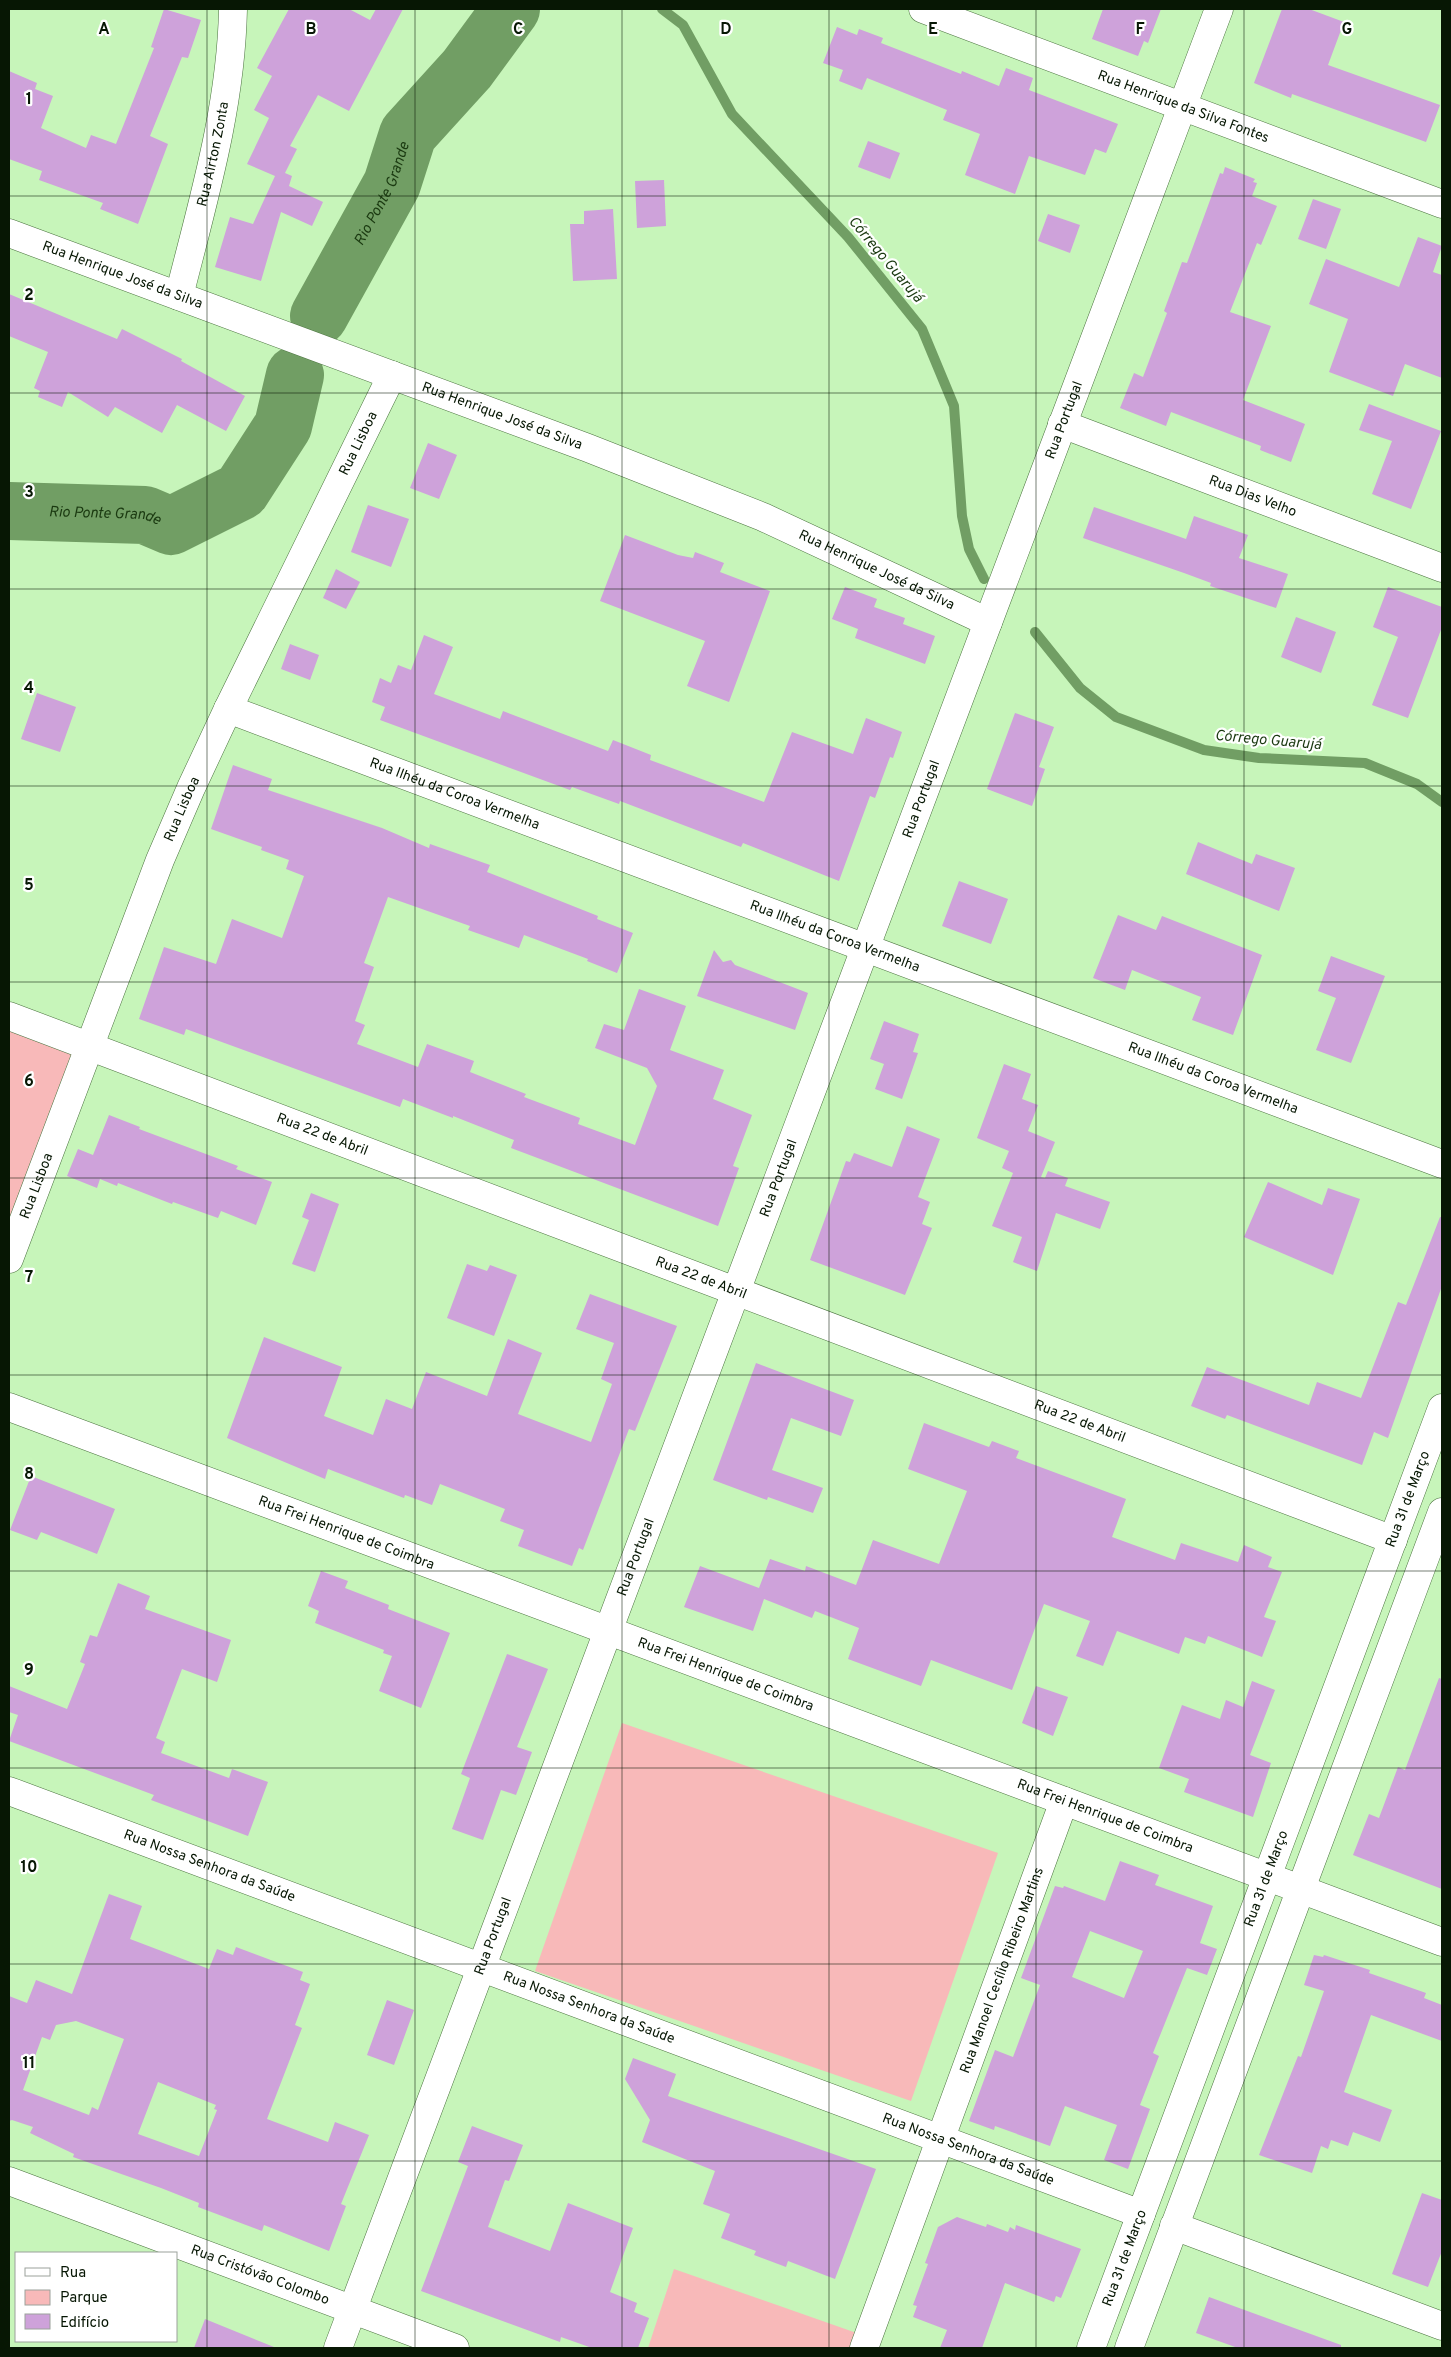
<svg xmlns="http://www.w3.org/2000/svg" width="1451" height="2357" viewBox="0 0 1451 2357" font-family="Overpass,sans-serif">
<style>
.green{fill:#f8b9b9}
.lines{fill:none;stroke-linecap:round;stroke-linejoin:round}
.stream{stroke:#719e64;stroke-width:10}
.river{stroke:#719e64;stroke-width:58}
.building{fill:#cea2da;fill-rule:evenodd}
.street-casing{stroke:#4b733f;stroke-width:29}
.secondary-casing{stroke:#4b733f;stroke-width:29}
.street{stroke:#fff;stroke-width:28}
.secondary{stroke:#fff;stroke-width:28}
.grid{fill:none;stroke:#071704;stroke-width:1;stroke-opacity:0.55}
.labels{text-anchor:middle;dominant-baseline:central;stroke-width:4.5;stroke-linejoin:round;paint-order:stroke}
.street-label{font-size:14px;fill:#071704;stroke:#fff}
.water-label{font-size:15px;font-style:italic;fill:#1a3910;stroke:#fff}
.grid-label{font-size:16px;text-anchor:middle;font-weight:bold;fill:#071704;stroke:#fff;stroke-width:4.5;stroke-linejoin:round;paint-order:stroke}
</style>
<rect width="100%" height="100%" fill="#c7f5ba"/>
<g class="green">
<path d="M 9,1016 L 89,1047 L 9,1259 Z"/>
<path d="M 622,1723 L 998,1853 L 911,2101 L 535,1971 Z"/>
<path d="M 674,2269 L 868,2337 L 864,2348 L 648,2348 Z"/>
</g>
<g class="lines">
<g class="stream">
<path d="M 662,9 L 683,25 L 732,114 L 848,237 L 922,329 L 954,406 L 962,516 L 969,549 L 984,579"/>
<path d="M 1035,632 L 1080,688 L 1116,717 L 1204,750 L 1259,758 L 1365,763 L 1417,784 L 1442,802"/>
</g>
<g class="river">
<path id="s1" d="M 319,316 L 392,184 L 408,134 L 467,69 L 511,9"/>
<path id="s2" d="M 9,511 L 145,515 L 171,526 L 241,491 L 283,426 L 295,375"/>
</g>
</g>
<g class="building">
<path d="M 164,9 L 201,20 L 188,58 L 182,57 L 150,136 L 168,144 L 138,224 L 100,209 L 103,203 L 39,180 L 42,171 L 9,159 L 9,71 L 37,83 L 35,89 L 53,96 L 41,128 L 86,148 L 91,135 L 116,144 L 154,48 L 151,47 Z"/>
<path d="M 289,9 L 349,9 L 370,20 L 376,9 L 403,9 L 349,111 L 318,95 L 290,146 L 297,149 L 285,173 L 292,176 L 289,186 L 323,202 L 312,226 L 281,212 L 261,281 L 215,267 L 230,217 L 253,224 L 275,176 L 247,164 L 269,118 L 254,110 L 272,76 L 257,68 Z"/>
<path d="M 1103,9 L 1161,9 L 1148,43 L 1144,41 L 1138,56 L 1092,39 Z"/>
<path d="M 1282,9 L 1309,9 L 1344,22 L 1328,65 L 1440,105 L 1426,142 L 1292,94 L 1291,98 L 1254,83 Z"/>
<path d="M 837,27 L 857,35 L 859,29 L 883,38 L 881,43 L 961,74 L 962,71 L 999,86 L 1006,68 L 1033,78 L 1029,90 L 1118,124 L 1106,153 L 1095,149 L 1085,175 L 1029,156 L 1015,194 L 965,175 L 980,134 L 943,120 L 947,110 L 867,78 L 862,90 L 839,81 L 843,70 L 823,63 Z"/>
<path d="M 868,141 L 900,153 L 890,179 L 858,167 Z"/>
<path d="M 1225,167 L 1255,179 L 1253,182 L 1257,183 L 1252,196 L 1277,206 L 1261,245 L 1257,243 L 1230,312 L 1271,326 L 1243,400 L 1305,424 L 1291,462 L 1260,450 L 1261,446 L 1171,412 L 1166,426 L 1120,408 L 1134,373 L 1143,377 L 1167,313 L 1164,311 L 1182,262 L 1187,263 L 1220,173 L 1223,174 Z"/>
<path d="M 664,180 L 666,226 L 637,228 L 635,181 Z"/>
<path d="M 1313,199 L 1341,209 L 1326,249 L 1298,239 Z"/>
<path d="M 613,209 L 617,279 L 573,281 L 570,224 L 584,224 L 584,211 Z"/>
<path d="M 1048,214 L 1080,225 L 1070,253 L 1038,241 Z"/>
<path d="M 1418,237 L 1442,246 L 1433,272 L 1442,275 L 1442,378 L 1405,364 L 1393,396 L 1329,372 L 1348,319 L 1309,304 L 1326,259 L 1399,287 Z"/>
<path d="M 9,294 L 117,339 L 122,329 L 182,359 L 181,361 L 245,396 L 226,431 L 177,405 L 162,433 L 115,407 L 108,417 L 68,392 L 62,407 L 38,397 L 40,391 L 34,388 L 48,352 L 9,336 Z"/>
<path d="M 1369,404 L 1441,431 L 1411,509 L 1372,494 L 1392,441 L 1359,430 Z"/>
<path d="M 428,443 L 457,455 L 439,499 L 410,488 Z"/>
<path d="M 368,505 L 409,519 L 391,567 L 351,552 Z"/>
<path d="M 1094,507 L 1186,539 L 1194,516 L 1248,535 L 1239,558 L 1288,574 L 1276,608 L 1210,586 L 1211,583 L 1184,573 L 1083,538 Z"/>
<path d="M 625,535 L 678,555 L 693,558 L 695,552 L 724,563 L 720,572 L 770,591 L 729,702 L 687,686 L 705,641 L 600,601 Z"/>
<path d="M 336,569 L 360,582 L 346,609 L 323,598 Z"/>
<path d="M 845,587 L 877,599 L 874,607 L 905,618 L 903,624 L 935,636 L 925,664 L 855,638 L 858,629 L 832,619 Z"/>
<path d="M 1388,587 L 1442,607 L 1442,627 L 1408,718 L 1372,705 L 1398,637 L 1373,627 Z"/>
<path d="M 1296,617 L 1336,632 L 1321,673 L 1281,657 Z"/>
<path d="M 424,635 L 453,647 L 434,694 L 500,719 L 503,711 L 608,751 L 613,740 L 651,755 L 650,760 L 764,802 L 792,732 L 853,754 L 866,718 L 902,732 L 893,758 L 890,757 L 875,798 L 870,796 L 839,881 L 743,843 L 741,847 L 620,801 L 619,804 L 572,787 L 570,790 L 380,720 L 385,707 L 372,702 L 380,678 L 391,683 L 398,665 L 411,670 Z"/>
<path d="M 290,644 L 319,655 L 310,680 L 281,669 Z"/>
<path d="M 37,693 L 76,707 L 60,752 L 21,739 Z"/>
<path d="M 1015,713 L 1054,727 L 1039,767 L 1045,769 L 1032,806 L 987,789 Z"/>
<path d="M 233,765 L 272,779 L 268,790 L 382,828 L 429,848 L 430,844 L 490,865 L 487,872 L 598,916 L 597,919 L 633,933 L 617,973 L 587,961 L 588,959 L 524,935 L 519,948 L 468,930 L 470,926 L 388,897 L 364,963 L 374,967 L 355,1021 L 365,1025 L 357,1044 L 418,1067 L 427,1044 L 474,1061 L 470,1072 L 526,1094 L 524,1097 L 580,1118 L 578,1124 L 635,1145 L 657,1086 L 647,1068 L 595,1048 L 604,1024 L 624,1030 L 639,989 L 686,1006 L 670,1050 L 724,1070 L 713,1099 L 752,1115 L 733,1166 L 739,1168 L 718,1226 L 511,1148 L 514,1140 L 453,1116 L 453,1118 L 403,1099 L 400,1107 L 186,1029 L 184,1035 L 139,1019 L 164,947 L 216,964 L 232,919 L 282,938 L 304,876 L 286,869 L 289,860 L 261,850 L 262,847 L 211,829 Z"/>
<path d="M 1198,842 L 1252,864 L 1256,854 L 1295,868 L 1279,911 L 1186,874 Z"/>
<path d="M 959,881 L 1008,899 L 991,944 L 942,926 Z"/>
<path d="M 1118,915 L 1156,930 L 1162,916 L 1262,955 L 1233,1035 L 1192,1020 L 1201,997 L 1132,970 L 1125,990 L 1093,978 Z"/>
<path d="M 714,950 L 723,962 L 731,960 L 735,965 L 808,993 L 795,1030 L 697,996 Z"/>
<path d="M 1331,956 L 1385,976 L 1351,1063 L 1316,1050 L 1336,998 L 1318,991 Z"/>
<path d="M 884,1021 L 919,1034 L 913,1052 L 918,1053 L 902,1099 L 875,1089 L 884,1064 L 870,1059 Z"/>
<path d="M 1004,1064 L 1031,1074 L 1022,1099 L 1038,1105 L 1028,1131 L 1055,1142 L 1041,1177 L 1045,1178 L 1048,1171 L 1068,1178 L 1065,1186 L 1110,1202 L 1100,1229 L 1056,1213 L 1037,1271 L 1013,1262 L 1022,1237 L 992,1226 L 1013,1173 L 1002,1168 L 1009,1151 L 977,1138 Z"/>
<path d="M 109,1115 L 140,1127 L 139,1129 L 238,1166 L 236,1169 L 272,1182 L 256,1225 L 221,1211 L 218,1218 L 173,1202 L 172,1204 L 118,1183 L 117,1186 L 100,1179 L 97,1188 L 67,1176 L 78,1149 L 93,1155 Z"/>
<path d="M 907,1126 L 940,1139 L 918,1197 L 930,1202 L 922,1224 L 932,1228 L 905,1295 L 810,1260 L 846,1161 L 850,1162 L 854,1153 L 892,1167 Z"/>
<path d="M 1268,1182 L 1322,1205 L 1328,1188 L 1360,1199 L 1333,1275 L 1244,1237 Z"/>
<path d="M 311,1193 L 339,1204 L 315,1272 L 292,1264 L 309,1220 L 302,1217 Z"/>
<path d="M 1440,1217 L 1442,1217 L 1442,1286 L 1388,1438 L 1374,1432 L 1362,1465 L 1227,1415 L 1225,1419 L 1191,1406 L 1207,1367 L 1309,1405 L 1317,1382 L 1361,1398 L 1398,1302 L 1406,1305 Z"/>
<path d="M 467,1264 L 487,1271 L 490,1265 L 517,1275 L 494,1336 L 447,1318 Z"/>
<path d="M 590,1294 L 677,1326 L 635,1431 L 629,1429 L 583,1550 L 579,1548 L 572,1566 L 518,1546 L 524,1530 L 500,1521 L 505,1509 L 440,1484 L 432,1505 L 405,1495 L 404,1498 L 328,1469 L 325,1479 L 227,1438 L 264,1337 L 342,1367 L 324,1416 L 373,1435 L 386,1399 L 412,1409 L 426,1372 L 487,1396 L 508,1339 L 542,1353 L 518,1414 L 591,1442 L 612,1384 L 601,1379 L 614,1343 L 576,1329 Z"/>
<path d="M 756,1363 L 854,1400 L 841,1436 L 791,1418 L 772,1470 L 823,1488 L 813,1513 L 768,1497 L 767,1500 L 713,1480 Z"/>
<path d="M 924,1423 L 989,1447 L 992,1441 L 1019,1451 L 1016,1458 L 1126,1499 L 1112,1537 L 1175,1560 L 1181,1543 L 1238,1562 L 1244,1545 L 1272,1557 L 1268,1567 L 1282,1572 L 1264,1617 L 1276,1621 L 1262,1657 L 1208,1636 L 1205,1644 L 1185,1637 L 1179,1654 L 1117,1631 L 1103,1666 L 1076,1656 L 1090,1621 L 1044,1604 L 1012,1690 L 931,1660 L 921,1686 L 848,1659 L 859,1628 L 815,1611 L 812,1618 L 764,1599 L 753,1631 L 684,1607 L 700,1566 L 759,1588 L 770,1559 L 805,1571 L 806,1566 L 856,1585 L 873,1540 L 939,1564 L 967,1491 L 908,1469 Z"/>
<path d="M 31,1476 L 115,1509 L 97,1554 L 41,1532 L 37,1540 L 10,1530 Z"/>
<path d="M 321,1571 L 348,1581 L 345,1588 L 389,1605 L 388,1609 L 450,1633 L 421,1708 L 379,1691 L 392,1656 L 383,1653 L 384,1650 L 315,1623 L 319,1611 L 308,1606 Z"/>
<path d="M 118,1583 L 150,1596 L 145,1609 L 231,1640 L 217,1682 L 182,1669 L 156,1738 L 165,1742 L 161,1753 L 229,1778 L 232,1769 L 268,1782 L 248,1836 L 151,1800 L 154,1795 L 9,1741 L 18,1715 L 9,1712 L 9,1686 L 67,1709 L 85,1664 L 80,1662 L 90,1635 L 97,1637 Z"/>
<path d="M 507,1654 L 548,1669 L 517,1747 L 532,1752 L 516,1795 L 501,1790 L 483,1840 L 452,1829 L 470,1778 L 461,1774 Z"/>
<path d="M 1439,1678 L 1442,1679 L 1442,1889 L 1353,1855 L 1369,1814 L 1379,1818 L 1398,1767 L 1405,1770 Z"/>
<path d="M 1252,1681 L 1275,1690 L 1250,1755 L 1271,1763 L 1253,1817 L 1184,1792 L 1189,1779 L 1159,1768 L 1182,1705 L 1220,1719 L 1226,1700 L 1243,1707 Z"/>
<path d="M 1036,1686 L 1068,1697 L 1053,1736 L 1022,1723 Z"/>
<path d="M 1120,1861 L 1159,1875 L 1155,1885 L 1213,1906 L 1200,1943 L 1217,1949 L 1207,1975 L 1187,1968 L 1153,2053 L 1159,2056 L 1140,2105 L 1150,2109 L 1128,2169 L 1104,2160 L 1117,2125 L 1065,2106 L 1050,2146 L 995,2126 L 994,2130 L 969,2121 L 995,2050 L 1013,2057 L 1040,1985 L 1021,1978 L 1055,1886 L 1063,1888 L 1064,1886 L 1105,1901 ZM 1090,1931 L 1143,1951 L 1124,1998 L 1072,1977 Z"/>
<path d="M 109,1894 L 142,1906 L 130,1939 L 209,1969 L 217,1949 L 233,1955 L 236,1947 L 303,1972 L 300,1980 L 310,1984 L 295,2025 L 302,2028 L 267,2119 L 328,2142 L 335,2122 L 369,2135 L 341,2204 L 346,2206 L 329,2251 L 264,2225 L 262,2231 L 198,2207 L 199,2203 L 161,2188 L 73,2157 L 74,2154 L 30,2133 L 33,2127 L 12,2120 L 9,2121 L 9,1996 L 27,2003 L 36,1980 L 72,1994 ZM 76,2021 L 124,2039 L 98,2110 L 92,2107 L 89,2115 L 23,2090 L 42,2037 L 50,2040 L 56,2025 ZM 158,2082 L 216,2105 L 214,2109 L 217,2110 L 199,2156 L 138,2134 Z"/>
<path d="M 1314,1955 L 1323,1957 L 1324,1955 L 1370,1970 L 1369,1973 L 1426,1993 L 1424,1998 L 1442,2005 L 1442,2041 L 1371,2015 L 1344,2092 L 1392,2110 L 1380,2142 L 1353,2132 L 1348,2146 L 1331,2140 L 1328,2149 L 1321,2146 L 1312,2173 L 1259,2155 L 1298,2056 L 1301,2057 L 1324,1991 L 1304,1985 Z"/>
<path d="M 387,2000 L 414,2010 L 394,2065 L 367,2055 Z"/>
<path d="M 633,2058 L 676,2074 L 668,2096 L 876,2169 L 835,2279 L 788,2261 L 786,2267 L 754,2255 L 756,2251 L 721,2238 L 730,2214 L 703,2204 L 715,2171 L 642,2142 L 650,2120 L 625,2079 Z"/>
<path d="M 472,2126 L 523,2145 L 509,2181 L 505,2180 L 488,2227 L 550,2251 L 568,2203 L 633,2228 L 610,2292 L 637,2303 L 634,2312 L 649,2318 L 638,2348 L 592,2348 L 561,2337 L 560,2342 L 421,2291 L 468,2166 L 458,2162 Z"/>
<path d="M 1422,2193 L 1442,2200 L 1442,2251 L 1428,2287 L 1392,2274 Z"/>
<path d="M 957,2217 L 986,2227 L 987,2224 L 1008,2232 L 1010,2227 L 1015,2230 L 1016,2225 L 1081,2249 L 1061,2298 L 1056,2296 L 1054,2302 L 1005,2283 L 982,2348 L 940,2348 L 947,2330 L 913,2317 L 917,2306 L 913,2305 L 928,2264 L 925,2263 L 938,2227 Z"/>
<path d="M 1209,2297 L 1341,2345 L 1341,2348 L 1238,2348 L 1196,2333 Z"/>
<path d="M 205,2319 L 274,2347 L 274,2348 L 194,2348 Z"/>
</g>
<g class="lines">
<g class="street-casing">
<g id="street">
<path id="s3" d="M 923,9 L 1442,204"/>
<path id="s4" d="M 9,233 L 588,448 L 763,517 L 988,622"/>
<path id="s5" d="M 179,296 C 203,201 231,108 233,9"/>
<path id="s6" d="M 1062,424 L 1442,568"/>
<path id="s7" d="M 228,709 L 1442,1164"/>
<path id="s8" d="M 9,1016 L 1393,1540"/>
<path id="s9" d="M 9,1259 L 160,860 L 191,788 L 228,709 L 392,375"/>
<path id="s10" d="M 9,1407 L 1442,1942"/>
<path id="s11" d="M 9,1791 L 1141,2214"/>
<path id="s12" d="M 9,2181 L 455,2348"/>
<path d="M 1174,2226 L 1442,2326"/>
<path id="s13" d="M 864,2348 L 1064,1801"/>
</g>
</g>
<g class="secondary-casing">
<g id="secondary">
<path id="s14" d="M 338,2348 L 1219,9"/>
<path id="s15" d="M 1091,2348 L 1442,1408"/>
<path d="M 1129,2348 L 1442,1512"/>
</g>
</g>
<use href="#street" class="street"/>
<use href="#secondary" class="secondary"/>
</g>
<path class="grid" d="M 207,9 L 207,2348M 415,9 L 415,2348M 622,9 L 622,2348M 829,9 L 829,2348M 1036,9 L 1036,2348M 1244,9 L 1244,2348M 9,196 L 1442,196M 9,393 L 1442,393M 9,589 L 1442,589M 9,786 L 1442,786M 9,982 L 1442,982M 9,1178 L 1442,1178M 9,1375 L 1442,1375M 9,1571 L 1442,1571M 9,1768 L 1442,1768M 9,1964 L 1442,1964M 9,2161 L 1442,2161"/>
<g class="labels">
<g class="street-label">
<text stroke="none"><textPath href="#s3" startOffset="278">Rua Henrique da Silva Fontes</textPath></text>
<text stroke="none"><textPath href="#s5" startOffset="146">Rua Airton Zonta</textPath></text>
<text stroke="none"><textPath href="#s4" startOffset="121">Rua Henrique José da Silva</textPath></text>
<text stroke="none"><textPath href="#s4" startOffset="526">Rua Henrique José da Silva</textPath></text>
<text stroke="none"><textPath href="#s14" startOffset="2060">Rua Portugal</textPath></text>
<text stroke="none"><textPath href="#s9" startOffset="888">Rua Lisboa</textPath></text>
<text stroke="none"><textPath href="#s6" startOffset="204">Rua Dias Velho</textPath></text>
<text stroke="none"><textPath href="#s4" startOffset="931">Rua Henrique José da Silva</textPath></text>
<text stroke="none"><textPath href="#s7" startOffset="242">Rua Ilhéu da Coroa Vermelha</textPath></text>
<text stroke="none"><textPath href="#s14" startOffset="1655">Rua Portugal</textPath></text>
<text stroke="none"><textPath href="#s9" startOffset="482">Rua Lisboa</textPath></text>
<text stroke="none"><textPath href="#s7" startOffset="648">Rua Ilhéu da Coroa Vermelha</textPath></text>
<text stroke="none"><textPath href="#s7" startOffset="1052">Rua Ilhéu da Coroa Vermelha</textPath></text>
<text stroke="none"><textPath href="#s8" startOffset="335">Rua 22 de Abril</textPath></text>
<text stroke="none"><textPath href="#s14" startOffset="1250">Rua Portugal</textPath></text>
<text stroke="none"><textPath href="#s9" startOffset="78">Rua Lisboa</textPath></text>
<text stroke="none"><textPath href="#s8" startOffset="740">Rua 22 de Abril</textPath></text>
<text stroke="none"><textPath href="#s8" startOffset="1145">Rua 22 de Abril</textPath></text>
<text stroke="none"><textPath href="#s15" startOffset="906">Rua 31 de Março</textPath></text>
<text stroke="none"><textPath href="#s10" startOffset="360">Rua Frei Henrique de Coimbra</textPath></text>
<text stroke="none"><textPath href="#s14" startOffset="845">Rua Portugal</textPath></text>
<text stroke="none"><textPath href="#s10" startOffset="765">Rua Frei Henrique de Coimbra</textPath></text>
<text stroke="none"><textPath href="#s10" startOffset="1170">Rua Frei Henrique de Coimbra</textPath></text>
<text stroke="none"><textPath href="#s11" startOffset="214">Rua Nossa Senhora da Saúde</textPath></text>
<text stroke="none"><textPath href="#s15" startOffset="501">Rua 31 de Março</textPath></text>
<text stroke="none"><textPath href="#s14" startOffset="440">Rua Portugal</textPath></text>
<text stroke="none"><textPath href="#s13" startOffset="402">Rua Manoel Cecílio Ribeiro Martins</textPath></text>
<text stroke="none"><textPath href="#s11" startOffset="619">Rua Nossa Senhora da Saúde</textPath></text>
<text stroke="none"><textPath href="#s11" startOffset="1024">Rua Nossa Senhora da Saúde</textPath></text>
<text stroke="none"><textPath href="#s15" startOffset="96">Rua 31 de Março</textPath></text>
<text stroke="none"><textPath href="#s12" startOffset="268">Rua Cristóvão Colombo</textPath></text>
</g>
<g class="water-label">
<text stroke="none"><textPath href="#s1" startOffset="138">Rio Ponte Grande</textPath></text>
<text transform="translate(885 260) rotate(50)">Córrego Guarujá</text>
<text stroke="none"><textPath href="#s2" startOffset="96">Rio Ponte Grande</textPath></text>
<text transform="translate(1268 741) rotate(5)">Córrego Guarujá</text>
</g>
</g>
<g class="grid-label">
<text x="104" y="34">A</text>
<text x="311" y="34">B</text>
<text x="518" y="34">C</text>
<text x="726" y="34">D</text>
<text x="933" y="34">E</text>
<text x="1140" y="34">F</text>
<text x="1347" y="34">G</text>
<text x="29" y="104">1</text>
<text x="29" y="300">2</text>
<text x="29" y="497">3</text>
<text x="29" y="693">4</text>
<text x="29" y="890">5</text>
<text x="29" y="1086">6</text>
<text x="29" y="1282">7</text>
<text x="29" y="1479">8</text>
<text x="29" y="1675">9</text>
<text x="29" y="1872">10</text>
<text x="29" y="2068">11</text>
</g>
<rect width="1451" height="2357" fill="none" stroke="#071704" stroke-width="20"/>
<rect x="15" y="2252" width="162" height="90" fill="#ffffff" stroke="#9ca29b"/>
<rect x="25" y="2268" width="25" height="8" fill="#ffffff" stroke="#9ca29b"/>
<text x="60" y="2277" font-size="15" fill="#071704">Rua</text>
<rect x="25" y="2290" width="25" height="15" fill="#f8b9b9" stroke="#9ca29b"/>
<text x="60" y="2302" font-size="15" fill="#071704">Parque</text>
<rect x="25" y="2314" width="25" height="15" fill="#cea2da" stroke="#9ca29b"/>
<text x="60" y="2327" font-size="15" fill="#071704">Edifício</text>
</svg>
